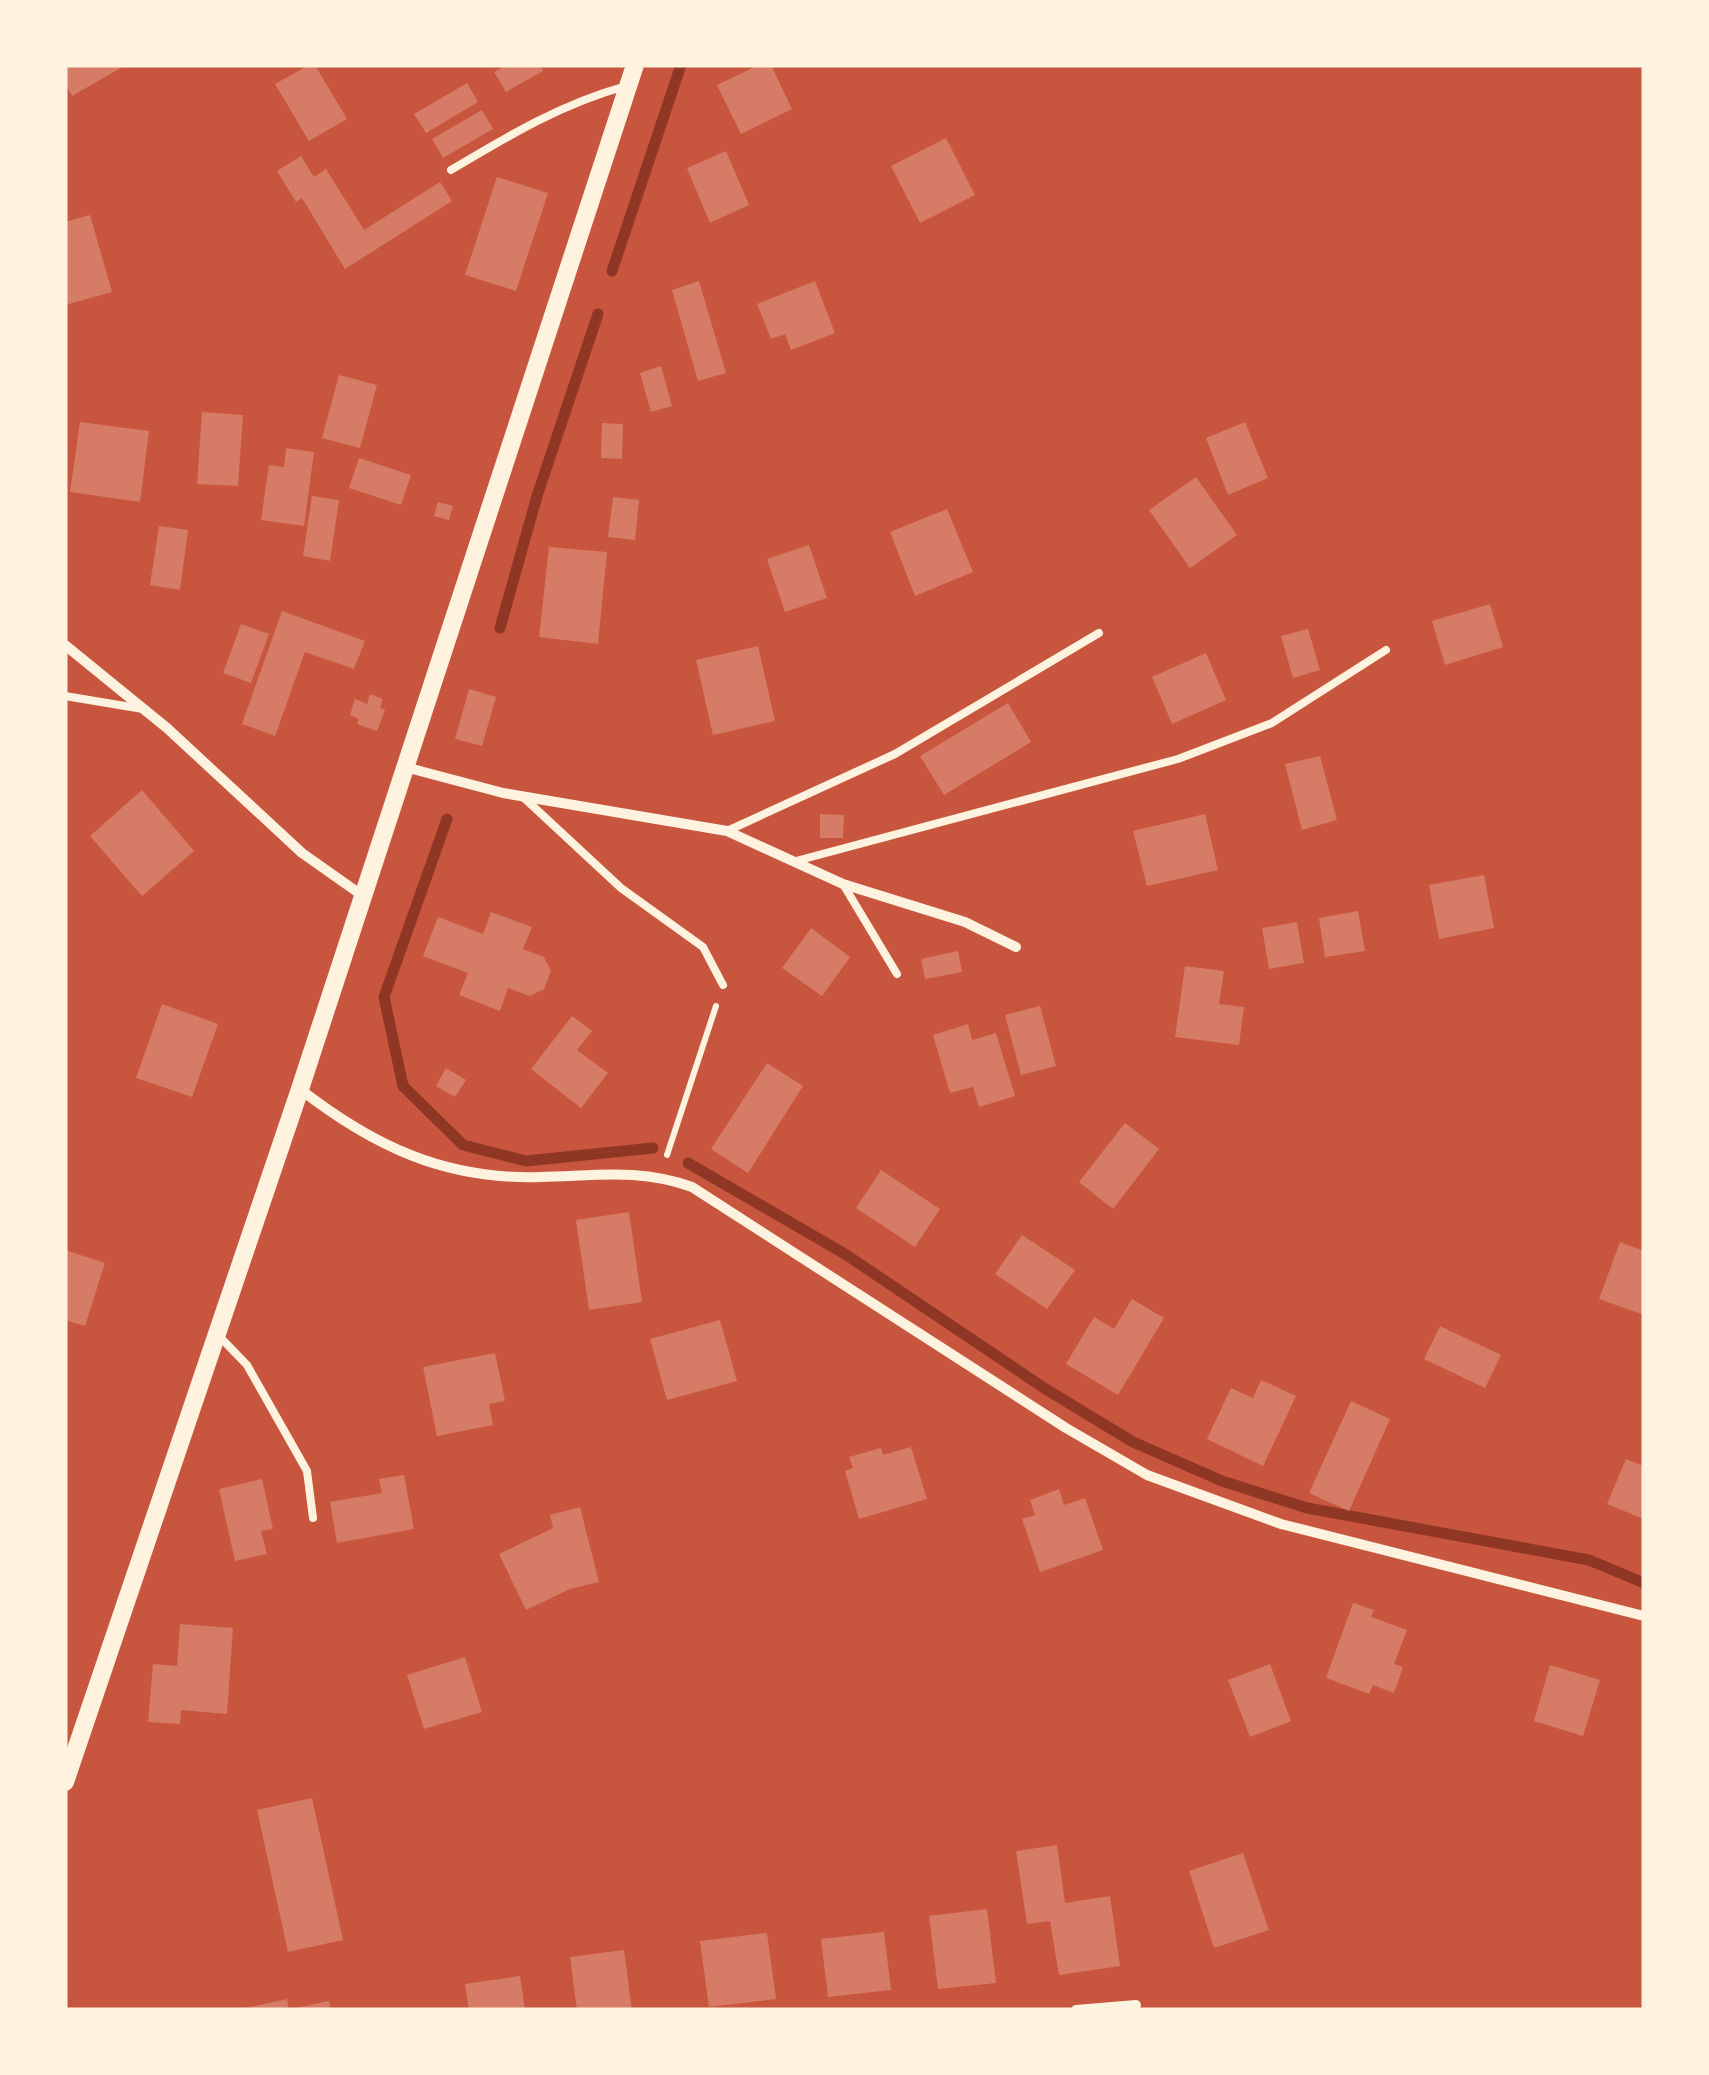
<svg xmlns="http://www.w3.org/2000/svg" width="1709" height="2075" viewBox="0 0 1709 2075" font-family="'PT Sans',sans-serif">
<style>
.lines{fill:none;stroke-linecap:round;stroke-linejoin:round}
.stream{stroke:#8f3625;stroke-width:11}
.building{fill:#d67c66}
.path{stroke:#fff3e0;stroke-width:6}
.service{stroke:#fff3e0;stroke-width:8}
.minor{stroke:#fff3e0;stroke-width:10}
.tertiary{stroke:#fff3e0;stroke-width:18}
</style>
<rect width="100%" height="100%" fill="#c8553d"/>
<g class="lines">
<g class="stream">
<path d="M 612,271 L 681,65"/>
<path d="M 500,628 L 537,496 L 598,314"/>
<path d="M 447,819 L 384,997 L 403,1086 L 463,1145 L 526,1161 L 653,1148"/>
<path d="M 688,1163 L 845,1254 L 1044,1388 L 1133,1442 L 1222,1481 L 1307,1508 L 1589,1560 L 1644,1583"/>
</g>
</g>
<g class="building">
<path d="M 65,65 L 126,65 L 72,96 L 65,84 Z"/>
<path d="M 309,65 L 315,65 L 347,119 L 309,141 L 275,84 Z"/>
<path d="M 507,65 L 540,65 L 543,71 L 506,92 L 494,72 Z"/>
<path d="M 759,65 L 771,65 L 792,109 L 741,134 L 717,85 Z"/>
<path d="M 467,83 L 478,102 L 426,133 L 414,114 Z"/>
<path d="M 482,110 L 493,129 L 443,158 L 432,139 Z"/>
<path d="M 946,138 L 975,195 L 920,223 L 891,166 Z"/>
<path d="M 726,151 L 749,205 L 710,223 L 687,168 Z"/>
<path d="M 301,156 L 314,177 L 326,169 L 364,230 L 440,182 L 452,201 L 345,269 L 302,198 L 296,202 L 277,171 Z"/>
<path d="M 497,177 L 548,193 L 516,291 L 465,275 Z"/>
<path d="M 90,215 L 112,292 L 65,305 L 65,222 Z"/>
<path d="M 699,281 L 726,373 L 698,381 L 672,290 Z"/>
<path d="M 815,281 L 835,333 L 791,350 L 785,334 L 771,339 L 757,304 Z"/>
<path d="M 661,366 L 672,406 L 651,412 L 640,373 Z"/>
<path d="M 339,375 L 377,385 L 360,448 L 322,438 Z"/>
<path d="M 202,412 L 243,415 L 238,486 L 197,484 Z"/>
<path d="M 80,422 L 149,431 L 140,502 L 70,492 Z"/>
<path d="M 1245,422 L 1268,478 L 1228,495 L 1206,438 Z"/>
<path d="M 602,423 L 623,424 L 622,459 L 601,458 Z"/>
<path d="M 286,448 L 314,452 L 304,526 L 261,520 L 269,465 L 284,467 Z"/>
<path d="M 359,458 L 411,475 L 401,505 L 349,488 Z"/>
<path d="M 1196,477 L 1237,535 L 1190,568 L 1149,510 Z"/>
<path d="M 312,496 L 339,500 L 330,561 L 303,556 Z"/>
<path d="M 613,497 L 639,500 L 635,540 L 608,537 Z"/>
<path d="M 438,502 L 453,506 L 449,520 L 434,516 Z"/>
<path d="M 947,509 L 973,572 L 915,596 L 890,532 Z"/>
<path d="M 159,526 L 188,530 L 180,590 L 150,585 Z"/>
<path d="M 809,545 L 827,598 L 785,612 L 767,559 Z"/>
<path d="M 549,547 L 607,552 L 598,644 L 539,637 Z"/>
<path d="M 1490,604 L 1503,647 L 1445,665 L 1432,621 Z"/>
<path d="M 282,611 L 365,641 L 354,669 L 305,652 L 275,736 L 242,724 Z"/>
<path d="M 241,624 L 269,634 L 251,683 L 223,673 Z"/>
<path d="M 1308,629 L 1320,670 L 1293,678 L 1281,636 Z"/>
<path d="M 758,646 L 775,721 L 713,735 L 696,660 Z"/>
<path d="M 1206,653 L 1226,700 L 1172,724 L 1152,677 Z"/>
<path d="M 469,689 L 496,697 L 482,746 L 455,739 Z"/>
<path d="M 370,694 L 383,699 L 380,708 L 385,710 L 377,731 L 357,724 L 359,719 L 350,715 L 355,699 L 367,704 Z"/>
<path d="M 1008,703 L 1031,742 L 944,795 L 920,756 Z"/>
<path d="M 1320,756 L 1337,820 L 1302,830 L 1285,764 Z"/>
<path d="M 142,790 L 194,851 L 142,896 L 90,836 Z"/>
<path d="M 820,814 L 844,815 L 843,838 L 820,838 Z"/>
<path d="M 1205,814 L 1218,870 L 1147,886 L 1133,831 Z"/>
<path d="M 1484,875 L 1494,928 L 1439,939 L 1429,885 Z"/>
<path d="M 1358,911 L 1365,951 L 1325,957 L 1319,918 Z"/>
<path d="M 491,912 L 532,927 L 523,949 L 544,957 L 551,971 L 544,989 L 530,996 L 508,988 L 500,1011 L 459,995 L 468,973 L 423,956 L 438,917 L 483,934 Z"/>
<path d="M 1297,922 L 1304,963 L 1269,969 L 1262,928 Z"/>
<path d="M 811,928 L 850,957 L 822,996 L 782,968 Z"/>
<path d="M 958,951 L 962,972 L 925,979 L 921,959 Z"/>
<path d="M 1185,966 L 1224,971 L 1219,1004 L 1244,1007 L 1239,1045 L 1175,1037 Z"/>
<path d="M 162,1004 L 218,1024 L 192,1097 L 136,1078 Z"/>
<path d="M 1040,1006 L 1056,1066 L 1021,1075 L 1005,1015 Z"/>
<path d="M 572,1016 L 592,1031 L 577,1050 L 608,1073 L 581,1108 L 531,1069 Z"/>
<path d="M 968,1024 L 972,1040 L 996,1033 L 1015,1096 L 979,1107 L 973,1087 L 950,1093 L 933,1035 Z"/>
<path d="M 767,1063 L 803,1086 L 748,1173 L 711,1149 Z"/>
<path d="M 446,1068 L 466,1080 L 455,1097 L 436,1086 Z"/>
<path d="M 1125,1123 L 1159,1149 L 1113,1209 L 1079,1182 Z"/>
<path d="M 881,1170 L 940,1209 L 915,1247 L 856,1208 Z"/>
<path d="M 629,1212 L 642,1302 L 589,1310 L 576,1220 Z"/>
<path d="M 1022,1235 L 1075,1270 L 1047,1309 L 995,1274 Z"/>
<path d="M 1620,1242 L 1644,1251 L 1644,1315 L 1599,1299 Z"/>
<path d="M 65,1250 L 105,1263 L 85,1326 L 65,1320 Z"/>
<path d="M 1132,1299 L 1164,1318 L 1118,1395 L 1066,1364 L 1094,1317 L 1114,1329 Z"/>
<path d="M 720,1320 L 737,1381 L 667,1400 L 650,1339 Z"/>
<path d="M 1440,1326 L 1501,1355 L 1485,1388 L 1424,1359 Z"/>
<path d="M 495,1353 L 505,1401 L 489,1404 L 493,1425 L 437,1436 L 423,1367 Z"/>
<path d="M 1261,1380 L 1296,1396 L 1263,1466 L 1207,1439 L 1231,1388 L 1253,1398 Z"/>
<path d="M 1351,1401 L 1390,1419 L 1349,1511 L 1309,1493 Z"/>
<path d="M 911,1447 L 927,1499 L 859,1519 L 845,1471 L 853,1468 L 849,1457 L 881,1448 L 883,1455 Z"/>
<path d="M 1626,1459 L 1644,1466 L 1644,1519 L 1607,1504 Z"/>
<path d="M 404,1475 L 414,1529 L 337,1543 L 330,1502 L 382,1493 L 379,1479 Z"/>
<path d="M 262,1479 L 273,1529 L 261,1531 L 267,1554 L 235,1561 L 219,1489 Z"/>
<path d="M 1059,1489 L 1064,1505 L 1085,1498 L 1103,1550 L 1040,1572 L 1022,1519 L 1035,1515 L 1030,1500 Z"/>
<path d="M 580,1507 L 599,1582 L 570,1589 L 526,1610 L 499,1554 L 553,1528 L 550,1515 Z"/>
<path d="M 1353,1603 L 1374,1610 L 1371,1617 L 1407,1630 L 1394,1664 L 1403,1667 L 1394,1693 L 1373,1685 L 1369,1694 L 1326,1678 Z"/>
<path d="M 180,1624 L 233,1628 L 227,1714 L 181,1710 L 180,1724 L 148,1722 L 153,1664 L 177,1666 Z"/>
<path d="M 465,1657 L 482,1712 L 424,1729 L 407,1675 Z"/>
<path d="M 1270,1664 L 1291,1721 L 1250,1737 L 1228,1680 Z"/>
<path d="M 1550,1665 L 1600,1680 L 1583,1736 L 1534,1721 Z"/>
<path d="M 312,1798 L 343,1940 L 288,1952 L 257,1810 Z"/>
<path d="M 1057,1845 L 1065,1903 L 1110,1896 L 1120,1966 L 1059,1975 L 1050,1921 L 1027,1924 L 1016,1851 Z"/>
<path d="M 1243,1853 L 1269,1930 L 1214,1948 L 1189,1871 Z"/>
<path d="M 987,1909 L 996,1983 L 938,1989 L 929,1916 Z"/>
<path d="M 884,1932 L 891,1990 L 828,1997 L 821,1939 Z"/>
<path d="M 767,1933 L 776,1999 L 709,2007 L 700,1941 Z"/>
<path d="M 624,1950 L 632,2010 L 577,2010 L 570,1957 Z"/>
<path d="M 520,1976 L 525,2010 L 469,2010 L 465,1984 Z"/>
<path d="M 287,1999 L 289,2010 L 246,2010 L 246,2008 Z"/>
<path d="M 329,2001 L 331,2010 L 295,2010 L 295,2008 Z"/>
</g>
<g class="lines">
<path class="path" d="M 667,1155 L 716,1006"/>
<g class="service">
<path d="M 451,170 C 508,136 561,104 626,86"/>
<path d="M 65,696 L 143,709"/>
<path d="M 522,796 L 621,888 L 703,947 L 723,985"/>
<path d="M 727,831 L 895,754 L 1099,633"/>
<path d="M 796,861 L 1178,759 L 1272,723 L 1386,650"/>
<path d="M 843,884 L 897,974"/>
<path d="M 218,1335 L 247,1365 L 307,1471 L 313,1518"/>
</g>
<g class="minor">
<path d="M 65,645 L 167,728 L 302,853 L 363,896"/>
<path d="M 405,767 L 503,793 L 727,831 L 843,884 L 965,922 L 1016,947"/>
<path d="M 300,1089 C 373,1146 445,1180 540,1177 C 595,1176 639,1168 692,1187 L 1066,1428 L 1147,1475 L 1281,1524 L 1644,1616"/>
<path d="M 1076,2010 L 1136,2005"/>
</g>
<path class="tertiary" d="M 65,1782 L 300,1089 L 635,65"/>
</g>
<rect width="1709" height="2075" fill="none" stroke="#fff3e0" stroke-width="135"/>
</svg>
